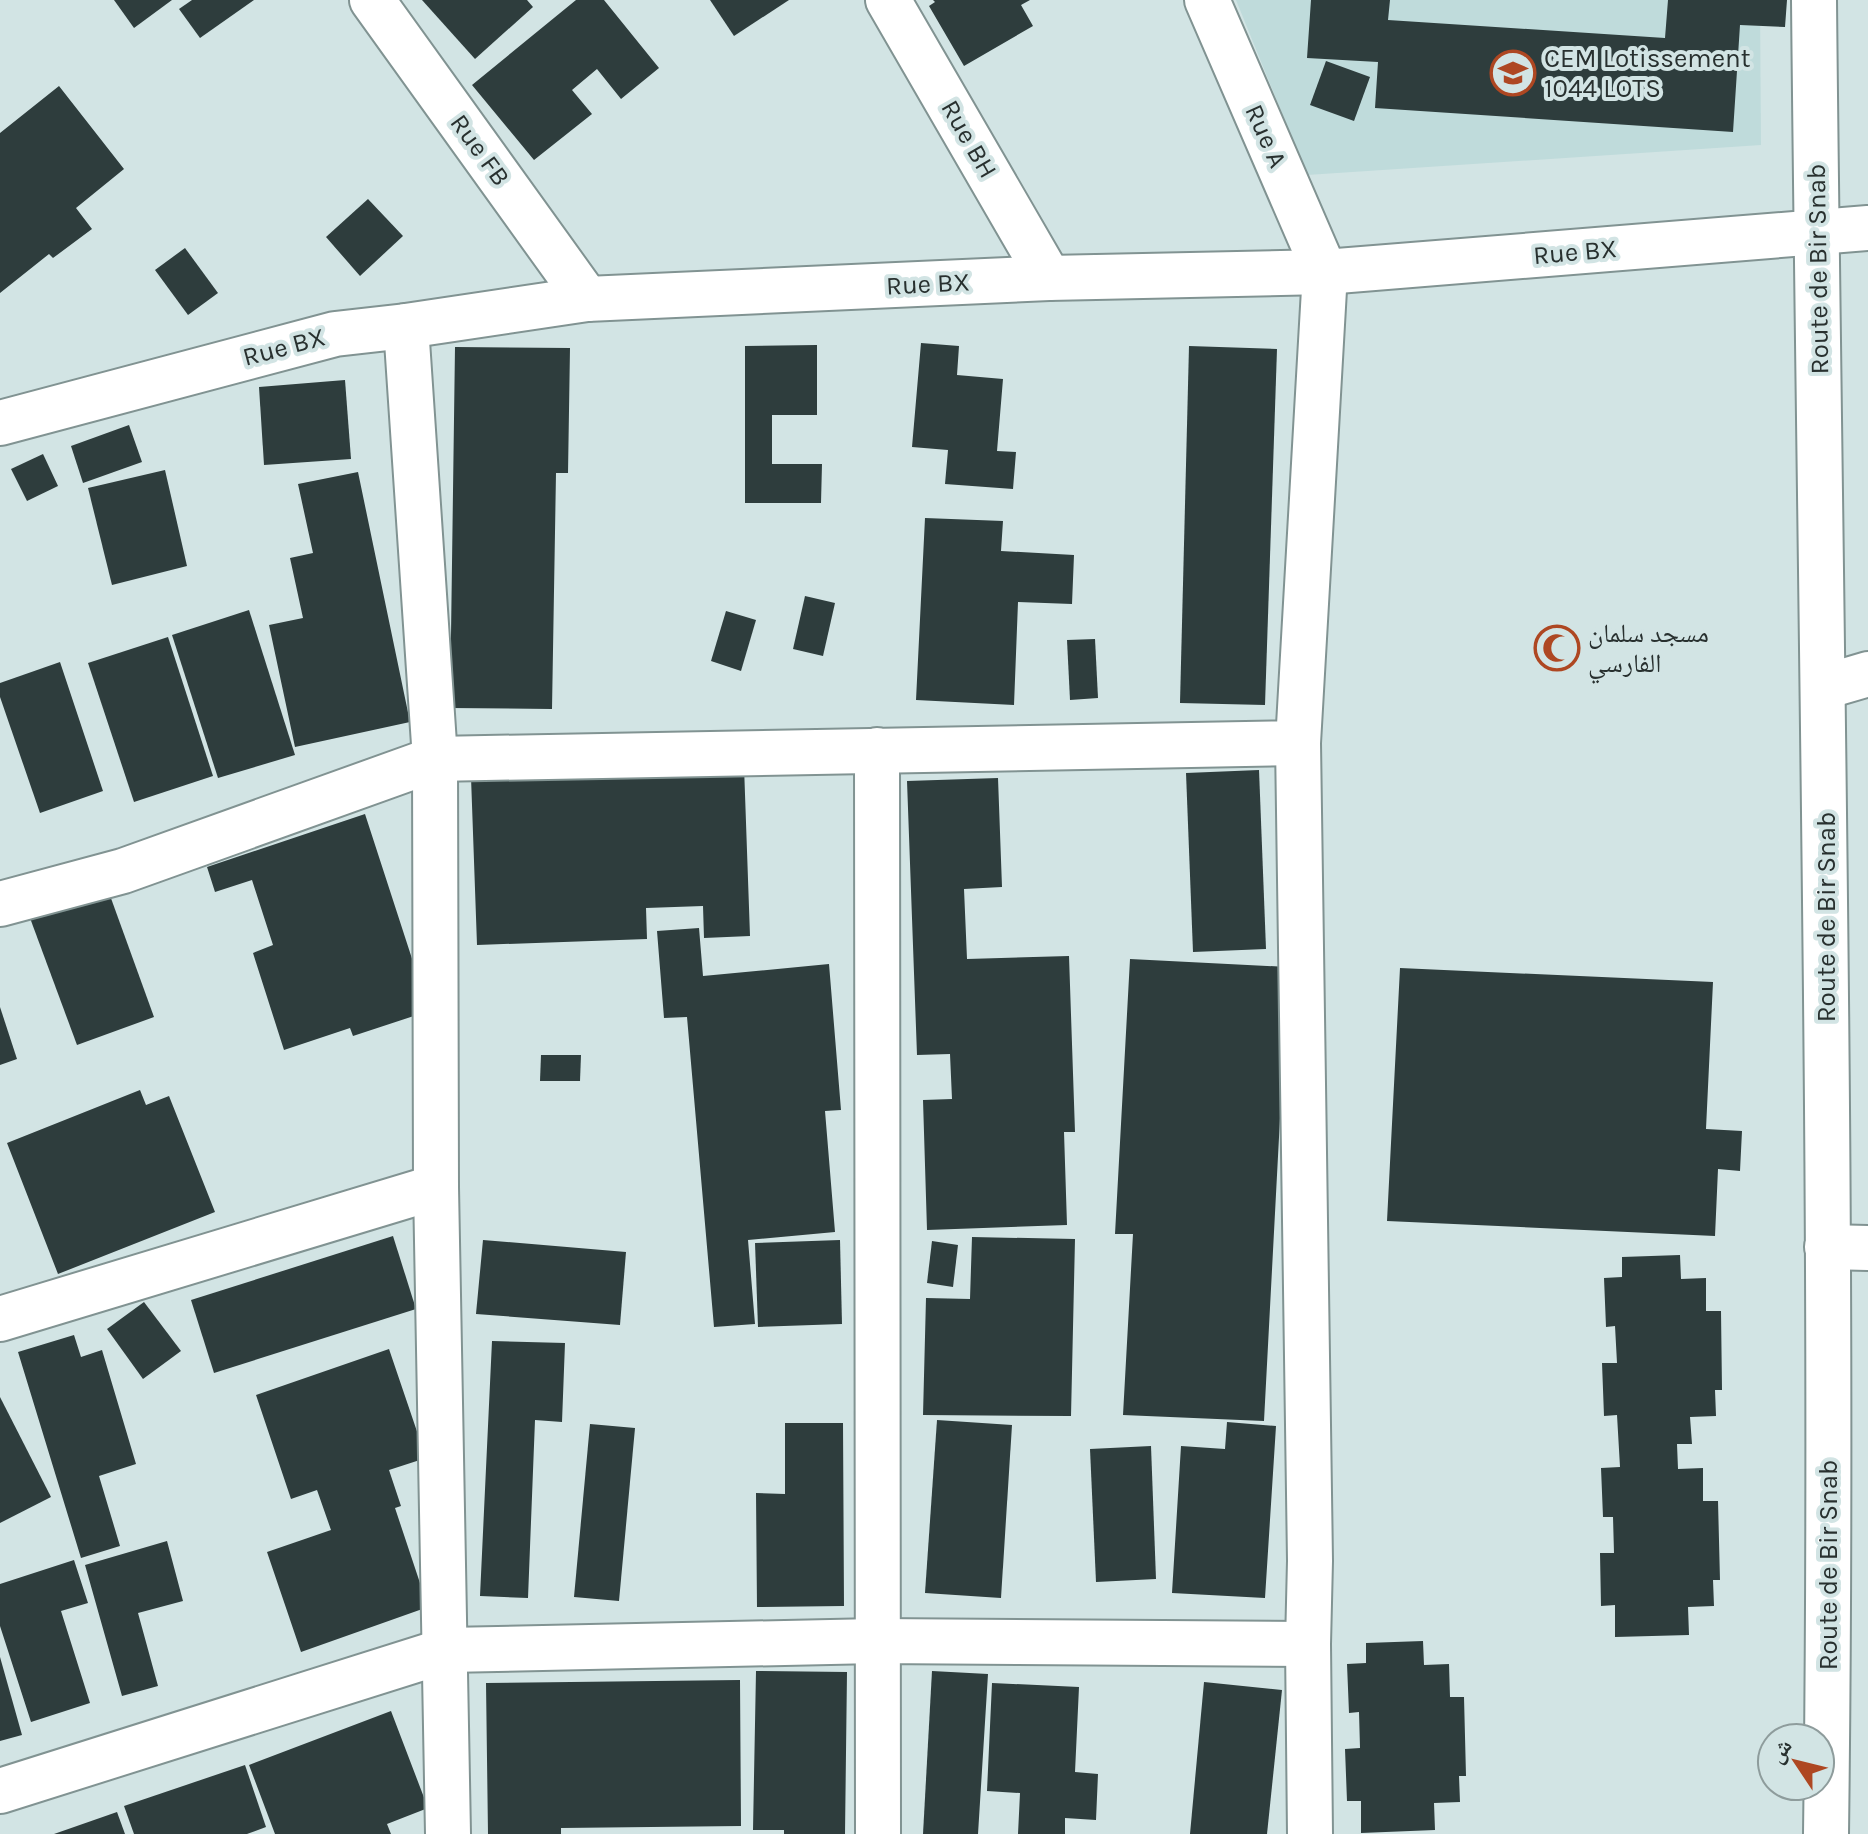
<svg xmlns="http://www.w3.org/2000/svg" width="1868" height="1834" viewBox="0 0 1868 1834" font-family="Karla,'Noto Naskh Arabic',sans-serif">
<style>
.built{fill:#bfdbdb}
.building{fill:#2e3d3d}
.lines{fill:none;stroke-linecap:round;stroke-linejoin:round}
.minor-casing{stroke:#819392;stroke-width:48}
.major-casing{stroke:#819392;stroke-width:48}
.minor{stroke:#fff;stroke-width:44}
.major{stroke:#fff;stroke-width:44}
.labels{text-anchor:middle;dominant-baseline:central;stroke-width:8;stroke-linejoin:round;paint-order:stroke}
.poi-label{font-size:26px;fill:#28302f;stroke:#d2e4e4;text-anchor:start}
.street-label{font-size:26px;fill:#28302f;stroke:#d2e4e4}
</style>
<rect width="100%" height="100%" fill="#d2e4e4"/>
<path class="built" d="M 1236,0 L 1760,0 L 1761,145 L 1307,175 Z"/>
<g class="building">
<path d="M 114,0 L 172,0 L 134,28 Z"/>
<path d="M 192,0 L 254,0 L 200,38 L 179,9 Z"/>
<path d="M 422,0 L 527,0 L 533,7 L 475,59 Z"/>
<path d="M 576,0 L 604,0 L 659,68 L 621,99 L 597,69 L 572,90 L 592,114 L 534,160 L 472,85 Z"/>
<path d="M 710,0 L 789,0 L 734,36 Z"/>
<path d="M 933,0 L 1030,0 L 1021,5 L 1033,26 L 964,66 L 929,6 L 935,2 Z"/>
<path d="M 1311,0 L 1390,0 L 1388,20 L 1665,38 L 1668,0 L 1787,0 L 1785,27 L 1740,25 L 1733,132 L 1375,108 L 1378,62 L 1307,58 Z"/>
<path d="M 1326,61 L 1370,77 L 1354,121 L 1310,105 Z"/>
<path d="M 59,86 L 124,169 L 76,208 L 92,229 L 53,258 L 49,254 L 0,293 L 0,133 Z"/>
<path d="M 368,199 L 403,236 L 360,276 L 326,237 Z"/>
<path d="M 185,248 L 218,293 L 188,315 L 155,270 Z"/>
<path d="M 921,343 L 959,346 L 957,375 L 1003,379 L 997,451 L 1016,452 L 1013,489 L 945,484 L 948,450 L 912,447 Z"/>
<path d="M 817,345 L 817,415 L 772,415 L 772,464 L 822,464 L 821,503 L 745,503 L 745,346 Z"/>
<path d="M 1189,346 L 1277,349 L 1265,705 L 1180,703 Z"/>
<path d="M 455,347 L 570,348 L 568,473 L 556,473 L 552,709 L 450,708 Z"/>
<path d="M 345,380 L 351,459 L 264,465 L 259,387 Z"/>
<path d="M 129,425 L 142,462 L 83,483 L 71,446 Z"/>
<path d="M 43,454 L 58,486 L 27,501 L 11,469 Z"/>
<path d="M 165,470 L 187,566 L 112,585 L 88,488 Z"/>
<path d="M 358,472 L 410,722 L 295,747 L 269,625 L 303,618 L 290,558 L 313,553 L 298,484 Z"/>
<path d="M 925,518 L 1003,521 L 1001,551 L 1074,555 L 1072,604 L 1018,602 L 1014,705 L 916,700 Z"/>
<path d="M 805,596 L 835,603 L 823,656 L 793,649 Z"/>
<path d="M 249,610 L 295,755 L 218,778 L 172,635 Z"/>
<path d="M 726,611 L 756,620 L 741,671 L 711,661 Z"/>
<path d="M 168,637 L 213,776 L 134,802 L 88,663 Z"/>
<path d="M 1095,639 L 1098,698 L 1070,700 L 1067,640 Z"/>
<path d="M 60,662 L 103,791 L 40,813 L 0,697 L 0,683 Z"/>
<path d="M 744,766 L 750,936 L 704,938 L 703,906 L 646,908 L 647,939 L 477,945 L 471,777 Z"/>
<path d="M 1259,770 L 1266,949 L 1193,952 L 1186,773 Z"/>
<path d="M 998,778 L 1002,887 L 964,889 L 967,959 L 1069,956 L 1075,1132 L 1064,1132 L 1067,1225 L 927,1230 L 923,1100 L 952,1099 L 950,1054 L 917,1055 L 907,781 Z"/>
<path d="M 365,814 L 429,1011 L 353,1036 L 350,1028 L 284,1050 L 253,953 L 273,945 L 252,880 L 215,892 L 207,867 Z"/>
<path d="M 108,890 L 154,1017 L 77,1045 L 30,918 Z"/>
<path d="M 699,928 L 703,976 L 829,964 L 841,1110 L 825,1111 L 835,1232 L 748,1240 L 755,1324 L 714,1327 L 687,1017 L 664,1018 L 657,931 Z"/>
<path d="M 1130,959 L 1288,967 L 1264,1421 L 1123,1415 L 1133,1234 L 1115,1234 Z"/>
<path d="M 1400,968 L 1713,982 L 1706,1129 L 1742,1131 L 1740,1171 L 1718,1169 L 1715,1236 L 1387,1221 Z"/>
<path d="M 0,1007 L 17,1059 L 0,1065 Z"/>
<path d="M 541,1055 L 581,1055 L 580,1081 L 540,1081 Z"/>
<path d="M 140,1090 L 146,1105 L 169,1096 L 215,1212 L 58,1274 L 7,1143 Z"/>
<path d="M 393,1236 L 416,1309 L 214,1373 L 191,1300 Z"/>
<path d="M 972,1237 L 1075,1239 L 1071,1416 L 923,1415 L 926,1298 L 970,1299 Z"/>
<path d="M 483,1240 L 626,1252 L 620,1325 L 476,1314 Z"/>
<path d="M 840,1240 L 842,1324 L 758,1327 L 755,1243 Z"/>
<path d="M 932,1241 L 958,1245 L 953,1287 L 927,1283 Z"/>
<path d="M 1680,1255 L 1681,1279 L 1706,1278 L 1706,1311 L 1721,1311 L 1722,1390 L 1715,1390 L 1716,1416 L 1690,1417 L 1692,1444 L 1677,1444 L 1678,1469 L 1703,1468 L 1703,1501 L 1718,1501 L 1720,1580 L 1713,1580 L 1714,1606 L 1688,1607 L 1689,1635 L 1615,1637 L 1615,1605 L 1601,1606 L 1600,1553 L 1614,1553 L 1613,1517 L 1603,1517 L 1601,1468 L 1620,1467 L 1617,1415 L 1604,1416 L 1602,1363 L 1617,1363 L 1615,1326 L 1606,1327 L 1604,1278 L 1622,1277 L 1622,1257 Z"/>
<path d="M 144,1302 L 181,1351 L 143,1379 L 107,1329 Z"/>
<path d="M 74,1335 L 81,1357 L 102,1350 L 136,1464 L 99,1476 L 120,1546 L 81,1558 L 18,1352 Z"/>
<path d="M 492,1341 L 565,1343 L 562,1422 L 535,1420 L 528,1598 L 480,1596 Z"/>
<path d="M 389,1349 L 426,1458 L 389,1470 L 401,1506 L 395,1508 L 428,1607 L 301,1652 L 267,1552 L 331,1530 L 317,1490 L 291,1499 L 256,1395 Z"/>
<path d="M 0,1397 L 51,1497 L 0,1523 Z"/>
<path d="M 937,1420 L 1012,1425 L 1001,1598 L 925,1593 Z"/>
<path d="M 1227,1422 L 1276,1426 L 1265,1598 L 1172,1593 L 1181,1446 L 1225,1449 Z"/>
<path d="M 785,1423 L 843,1423 L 844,1606 L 757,1607 L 756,1493 L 785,1494 Z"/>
<path d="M 590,1424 L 635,1428 L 619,1601 L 574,1597 Z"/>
<path d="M 1151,1446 L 1156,1579 L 1096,1582 L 1090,1449 Z"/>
<path d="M 167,1541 L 183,1601 L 138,1613 L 158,1686 L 122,1696 L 85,1565 Z"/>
<path d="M 74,1560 L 88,1603 L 61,1611 L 90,1703 L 31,1722 L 0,1626 L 0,1584 Z"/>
<path d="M 1423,1641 L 1424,1665 L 1449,1664 L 1450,1697 L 1464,1697 L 1466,1776 L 1459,1776 L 1460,1802 L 1434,1803 L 1435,1830 L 1361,1833 L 1361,1801 L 1347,1801 L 1345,1749 L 1360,1748 L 1359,1712 L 1349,1713 L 1347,1664 L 1366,1663 L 1366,1643 Z"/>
<path d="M 0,1657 L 22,1735 L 0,1741 Z"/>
<path d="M 756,1671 L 847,1672 L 845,1834 L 784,1834 L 784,1830 L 753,1830 Z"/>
<path d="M 932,1671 L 988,1674 L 978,1834 L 923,1834 Z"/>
<path d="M 740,1680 L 741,1826 L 561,1828 L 561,1834 L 488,1834 L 486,1683 Z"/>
<path d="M 1204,1682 L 1282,1690 L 1267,1834 L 1190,1834 Z"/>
<path d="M 992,1683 L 1079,1687 L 1075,1772 L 1098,1774 L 1096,1820 L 1065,1818 L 1065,1834 L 1018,1834 L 1020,1793 L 987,1791 Z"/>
<path d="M 391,1711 L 428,1808 L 387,1824 L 391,1834 L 275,1834 L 249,1765 Z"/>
<path d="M 245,1765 L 266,1827 L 247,1834 L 134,1834 L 124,1806 Z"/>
<path d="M 117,1812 L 125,1834 L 54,1834 Z"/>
</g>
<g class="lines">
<g class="minor-casing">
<g id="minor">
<path d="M 372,0 L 587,299"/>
<path d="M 888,0 L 1049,278"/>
<path d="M 406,326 L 435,759 L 436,1187 L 448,1834"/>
<path d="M 0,423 L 335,334 L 406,326 L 587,299 L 1049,278 L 1325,272 L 1868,228"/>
<path d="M 1824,687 L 1868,674"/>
<path d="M 1298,743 L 1310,1561 L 1308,1644 L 1310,1834"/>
<path d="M 877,750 L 878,1834"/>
<path d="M 0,904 L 123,871 L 435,759 L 1298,743 L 1325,272 L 1207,0"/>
<path d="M 0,1319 L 436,1187"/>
<path d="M 0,1791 L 447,1650 L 876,1641 L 1308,1644"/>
</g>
</g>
<g class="major-casing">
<g id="major">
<path d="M 1814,0 C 1820,611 1834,1223 1826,1834"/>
<path d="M 1827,1247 L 1868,1248"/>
</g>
</g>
<use href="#minor" class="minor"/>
<use href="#major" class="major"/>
</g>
<defs>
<g id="school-ring" transform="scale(2.3)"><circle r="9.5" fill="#d2e4e4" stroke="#ae4722" stroke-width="1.5"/><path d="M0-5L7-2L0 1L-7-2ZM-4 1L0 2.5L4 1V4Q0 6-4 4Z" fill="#ae4722"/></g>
<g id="mosque-ring" transform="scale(2.3)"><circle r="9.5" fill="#d2e4e4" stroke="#ae4722" stroke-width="1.5"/><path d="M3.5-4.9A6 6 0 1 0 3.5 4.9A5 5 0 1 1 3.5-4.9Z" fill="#ae4722"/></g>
</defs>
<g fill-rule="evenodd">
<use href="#school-ring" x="1513" y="73"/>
<use href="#mosque-ring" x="1557" y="648"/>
</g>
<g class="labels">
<g class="poi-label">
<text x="1544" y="58">CEM Lotissement<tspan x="1544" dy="30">1044 LOTS</tspan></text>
<text x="1588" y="633">مسجد سلمان<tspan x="1588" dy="30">الفارسي</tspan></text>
</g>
<g class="street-label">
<text transform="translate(1266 136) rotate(66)">Rue A</text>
<text transform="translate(969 139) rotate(60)">Rue BH</text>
<text transform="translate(480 150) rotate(54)">Rue FB</text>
<text transform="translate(1575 252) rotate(-5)">Rue BX</text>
<text transform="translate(1818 269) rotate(-91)">Route de Bir Snab</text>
<text transform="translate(928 284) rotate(-3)">Rue BX</text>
<text transform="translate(284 347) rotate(-15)">Rue BX</text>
<text transform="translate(1826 917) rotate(-90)">Route de Bir Snab</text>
<text transform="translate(1828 1565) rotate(-90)">Route de Bir Snab</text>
</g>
</g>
<g transform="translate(1796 1762) rotate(305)"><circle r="38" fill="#d2e4e4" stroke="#8e9c9c" stroke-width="2"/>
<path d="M0-6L14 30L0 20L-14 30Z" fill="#ae4722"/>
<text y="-12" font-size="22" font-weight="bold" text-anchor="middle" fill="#28302f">ش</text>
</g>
</svg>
